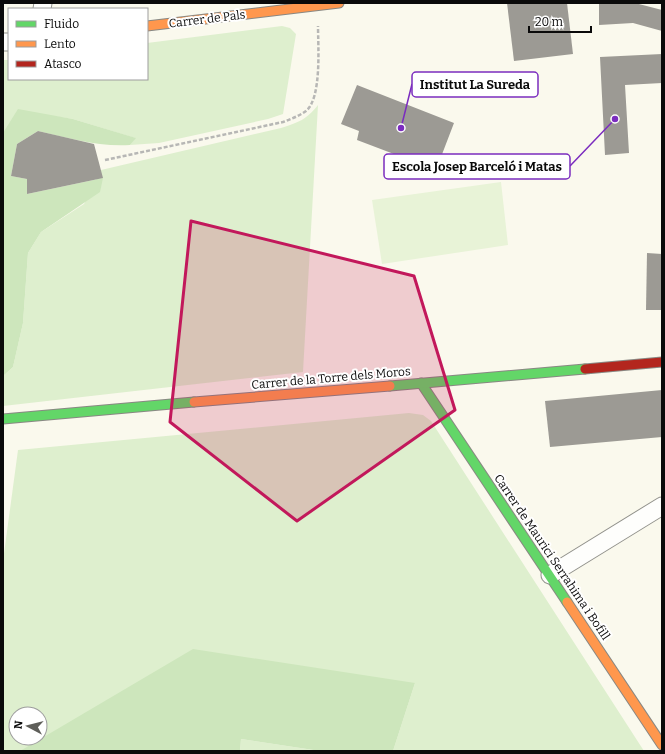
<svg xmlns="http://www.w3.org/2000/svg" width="665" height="754" viewBox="0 0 665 754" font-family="Bitter,serif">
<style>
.green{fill:#deefce;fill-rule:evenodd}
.forest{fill:#cde6bc}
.pitch{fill:#e8f3d7}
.building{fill:#9c9a94}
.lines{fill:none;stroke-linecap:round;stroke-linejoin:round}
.street-casing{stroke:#92928c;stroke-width:19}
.fast-casing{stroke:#898883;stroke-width:11}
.slow-casing{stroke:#898883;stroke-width:11}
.jam-casing{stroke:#898883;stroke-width:11}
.path{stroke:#b7b7b5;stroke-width:2.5;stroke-dasharray:4 2;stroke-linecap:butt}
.street{stroke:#fefefc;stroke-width:17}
.fast{stroke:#63d668;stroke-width:9}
.slow{stroke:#ff974d;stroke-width:9}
.jam{stroke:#b3261e;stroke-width:9}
.marked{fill:#c2185b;fill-opacity:0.2;stroke:#c2185b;stroke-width:3;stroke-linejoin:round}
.labels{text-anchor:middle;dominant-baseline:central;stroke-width:4;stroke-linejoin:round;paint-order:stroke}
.street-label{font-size:12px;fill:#0a0a0a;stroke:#fff}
.leader{fill:none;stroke:#7b2cbf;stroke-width:1.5}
.callout-dot{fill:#7b2cbf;stroke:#fff;stroke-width:1.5}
.callout{fill:#fff;stroke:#7b2cbf;stroke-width:1.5}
.callout-label{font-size:13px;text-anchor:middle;font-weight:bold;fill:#0a0a0a}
</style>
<rect width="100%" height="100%" fill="#faf9ed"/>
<g class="green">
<path d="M 282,26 L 290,28 L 296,34 L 283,114 L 268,119 L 159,143 L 130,145 L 135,138 L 73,119 L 53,116 L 3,133 L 3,60 L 9,60 L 9,79 L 147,79 L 147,43 Z"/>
<path d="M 318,105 L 303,372 L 3,406 L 3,376 L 13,367 L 23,323 L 28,253 L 41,232 L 84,204 L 101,170 L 281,128 C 299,122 306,120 318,105 Z"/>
<path d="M 409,413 L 423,415 L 431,421 L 644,751 L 393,751 L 415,683 L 20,751 L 3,751 L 3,561 L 18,450 ZM 16,714 L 40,714 L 40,738 L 16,738 Z"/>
<path d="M 241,739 L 320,751 L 240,751 Z"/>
</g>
<g class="forest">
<path d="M 18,109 L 73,119 L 136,138 L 130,145 C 98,147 69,138 38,131 L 17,144 L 11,176 L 27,179 L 27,194 L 103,178 L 100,192 L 41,232 L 28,253 L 23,323 L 13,367 L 3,376 L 3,133 Z"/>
<path d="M 193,649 L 415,683 L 393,751 L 320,751 L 241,739 L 240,751 L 20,751 Z"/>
</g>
<path class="pitch" d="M 501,182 L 508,245 L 382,264 L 372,200 Z"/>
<g class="building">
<path d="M 507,3 L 567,3 L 573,54 L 514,61 Z"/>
<path d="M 599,3 L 635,3 L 662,10 L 662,31 L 633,23 L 599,25 Z"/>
<path d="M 662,54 L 662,83 L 625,85 L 629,153 L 605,155 L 600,57 Z"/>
<path d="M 357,85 L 454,123 L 436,170 L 357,140 L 359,131 L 341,124 Z"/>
<path d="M 38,131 L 94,144 L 103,178 L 27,194 L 27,179 L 11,176 L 17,144 Z"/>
<path d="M 647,253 L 662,254 L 662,310 L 646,310 Z"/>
<path d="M 662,390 L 662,437 L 550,447 L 545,401 Z"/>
</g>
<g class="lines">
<g class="street-casing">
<g id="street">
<path d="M 42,9 L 43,3"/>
<path d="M 3,42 L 9,42"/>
<path d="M 550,575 L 662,506"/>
</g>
</g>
<g class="fast-casing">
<g id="fast">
<path d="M 421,383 L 567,602"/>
<path d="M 390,386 L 585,369"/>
<path d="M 3,419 L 194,402"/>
</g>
</g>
<g class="slow-casing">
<g id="slow">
<path d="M 147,26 L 339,3"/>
<path d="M 194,402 L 390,386"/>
<path d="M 567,602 L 662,745"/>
</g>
</g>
<g class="jam-casing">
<path id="jam" d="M 585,369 L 662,362"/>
</g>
<path class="path" d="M 105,160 L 283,122 C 291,119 299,116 306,111 C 322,98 318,45 318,26"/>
<use href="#street" class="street"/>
<use href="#fast" class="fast"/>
<use href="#slow" class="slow"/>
<use href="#jam" class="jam"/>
</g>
<path class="marked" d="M 191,221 L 414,276 L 455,410 L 297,521 L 170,422 Z"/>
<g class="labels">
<g class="street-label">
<text transform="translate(207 19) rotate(-7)">Carrer de Pals</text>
<text transform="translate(331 378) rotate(-5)">Carrer de la Torre dels Moros</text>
<text transform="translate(552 557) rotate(56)">Carrer de Maurici Serrahima i Bofill</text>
</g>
</g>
<path class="leader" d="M401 128L412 84M615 119L570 166"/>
<g class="callout-dot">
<circle cx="401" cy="128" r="4"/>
<circle cx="615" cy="119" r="4"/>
</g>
<g class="callout">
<rect x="412" y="72" width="126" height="25" rx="4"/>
<rect x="384" y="154" width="186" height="25" rx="4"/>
</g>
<g class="callout-label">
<text x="475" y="89">Institut La Sureda</text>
<text x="477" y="171">Escola Josep Barceló i Matas</text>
</g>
<rect width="665" height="754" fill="none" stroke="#0a0a0a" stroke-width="8"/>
<rect x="8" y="8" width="140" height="72" fill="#ffffff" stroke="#9d9d9d"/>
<rect x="16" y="21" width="20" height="6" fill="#63d668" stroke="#9d9d9d"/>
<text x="44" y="28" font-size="12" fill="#0a0a0a">Fluido</text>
<rect x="16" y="41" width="20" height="6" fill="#ff974d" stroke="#9d9d9d"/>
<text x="44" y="48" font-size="12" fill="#0a0a0a">Lento</text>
<rect x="16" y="61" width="20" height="6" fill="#b3261e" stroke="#9d9d9d"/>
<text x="44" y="68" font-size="12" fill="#0a0a0a">Atasco</text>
<g transform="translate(28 726) rotate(277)"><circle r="19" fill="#ffffff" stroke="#9d9d9d"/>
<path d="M0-3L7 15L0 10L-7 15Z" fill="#5e5e59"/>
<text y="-6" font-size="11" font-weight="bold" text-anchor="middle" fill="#0a0a0a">N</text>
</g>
<path d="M529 26v6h62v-6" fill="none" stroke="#0a0a0a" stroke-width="2"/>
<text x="535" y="26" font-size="12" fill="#0a0a0a" stroke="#ffffff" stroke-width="3" paint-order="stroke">20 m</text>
</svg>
